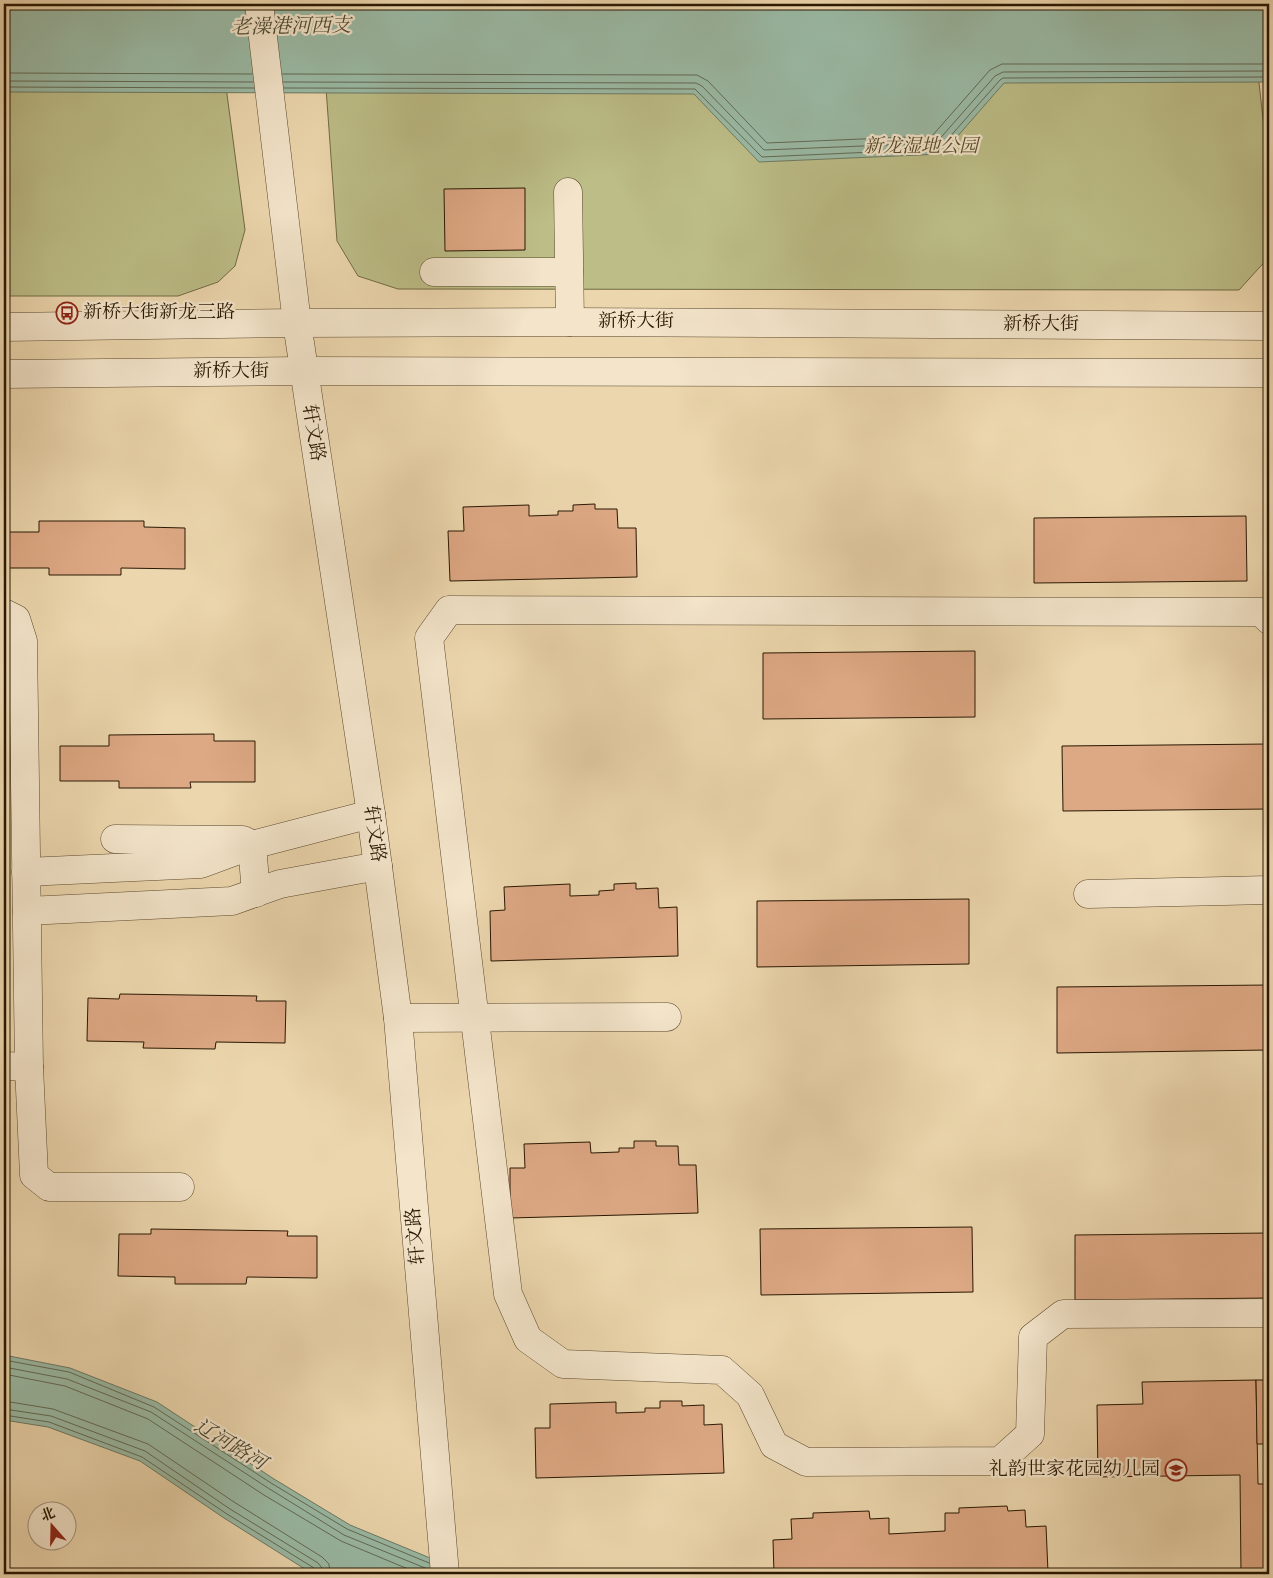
<svg xmlns="http://www.w3.org/2000/svg" width="1273" height="1578" viewBox="0 0 1273 1578" font-family="'IM FELL English','Noto Serif SC',serif">
<style>
.green{fill:#bcbd87;stroke:#726a44}
.water{fill:#9abaa5;stroke:#6d7964}
.lines{fill:none;stroke-linecap:round;stroke-linejoin:round}
.shore{stroke:#626954;stroke-width:1}
.building{fill:#dda884;stroke:#291802}
.minor-casing{stroke:#5a482d;stroke-width:29}
.minor{stroke:#f3e4ca;stroke-width:28}
.labels{text-anchor:middle;dominant-baseline:central;stroke-width:4.5;stroke-linejoin:round;paint-order:stroke}
.park-label{font-size:19px;font-style:italic;fill:#554a2a;stroke:#f3e4ca}
.poi-label{font-size:19px;fill:#291802;stroke:#f3e4ca;text-anchor:start}
.street-label{font-size:19px;fill:#291802;stroke:#f3e4ca}
.water-label{font-size:20px;font-style:italic;fill:#4b4933;stroke:#f3e4ca}
</style>
<rect width="100%" height="100%" fill="#ecd6ad"/>
<filter id="stains"><feTurbulence type="fractalNoise" baseFrequency=".004" numOctaves="4"/><feColorMatrix values="0 0 0 0 .2 0 0 0 0 .09 0 0 0 0 .02 0 0 0 .5 -.17"/></filter>
<radialGradient id="worn" r=".72"><stop offset=".6" stop-color="#630" stop-opacity="0"/><stop offset="1" stop-color="#630" stop-opacity=".3"/></radialGradient>
<g class="green">
<path d="M 4,4 L 215,4 L 245,230 L 235,266 L 218,282 L 178,296 L 4,296 Z"/>
<path d="M 320,4 L 1250,4 L 1269,171 L 1269,257 L 1239,290 L 398,289 L 358,276 L 337,241 Z"/>
</g>
<g class="water">
<path d="M 4,4 L 1269,4 L 1269,82 L 1004,83 L 942,154 L 759,162 L 694,94 L 4,92 Z"/>
<path d="M 4,1355 L 70,1368 L 157,1402 L 274,1479 L 350,1525 L 469,1574 L 317,1574 L 308,1571 L 224,1518 L 140,1461 L 48,1427 L 4,1420 Z"/>
</g>
<g class="lines">
<g class="shore">
<path d="M 4,73 L 252,74"/>
<path d="M 282,74 L 697,75 L 708,81 L 767,143 L 932,136 L 990,70 L 1002,64 L 1269,64"/>
<path d="M 4,81 L 253,82"/>
<path d="M 283,82 L 696,83 L 702,86 L 764,150 L 936,143 L 995,76 L 1003,72 L 1269,71"/>
<path d="M 4,87 L 254,88"/>
<path d="M 284,88 L 695,89 L 762,157 L 939,149 L 1000,80 L 1003,78 L 1269,77"/>
<path d="M 4,1360 L 69,1372 L 154,1407 L 271,1483 L 347,1529 L 429,1563"/>
<path d="M 4,1367 L 67,1379 L 151,1412 L 268,1488 L 344,1535 L 430,1570"/>
<path d="M 4,1374 L 65,1386 L 148,1419 L 264,1495 L 341,1541 L 420,1574"/>
<path d="M 4,1401 L 53,1409 L 148,1444 L 234,1502 L 322,1557 L 329,1564 L 330,1574"/>
<path d="M 4,1409 L 51,1416 L 145,1451 L 230,1509 L 318,1563 L 322,1568 L 323,1574"/>
<path d="M 4,1415 L 49,1422 L 142,1457 L 227,1514 L 314,1568 L 317,1574"/>
</g>
</g>
<g class="building">
<path d="M 525,188 L 525,250 L 445,251 L 444,189 Z"/>
<path d="M 595,504 L 595,509 L 617,509 L 618,528 L 636,528 L 637,577 L 450,581 L 448,531 L 464,531 L 463,507 L 529,505 L 529,516 L 558,515 L 558,511 L 573,511 L 573,505 Z"/>
<path d="M 1246,516 L 1247,581 L 1034,583 L 1034,518 Z"/>
<path d="M 39,521 L 144,521 L 144,527 L 185,528 L 185,569 L 121,568 L 121,575 L 49,575 L 49,568 L 4,568 L 4,532 L 39,532 Z"/>
<path d="M 975,651 L 975,717 L 763,719 L 763,653 Z"/>
<path d="M 214,734 L 214,741 L 255,741 L 255,782 L 190,782 L 191,788 L 119,788 L 119,781 L 60,781 L 60,746 L 109,746 L 109,735 Z"/>
<path d="M 1269,744 L 1269,809 L 1063,811 L 1062,746 Z"/>
<path d="M 636,883 L 636,889 L 658,888 L 659,908 L 677,907 L 678,956 L 491,961 L 490,911 L 505,910 L 504,887 L 570,884 L 570,896 L 599,895 L 599,891 L 614,890 L 614,884 Z"/>
<path d="M 969,899 L 969,964 L 757,967 L 757,901 Z"/>
<path d="M 1269,985 L 1269,1050 L 1057,1053 L 1057,987 Z"/>
<path d="M 120,994 L 257,996 L 256,1001 L 286,1001 L 285,1043 L 216,1042 L 215,1049 L 143,1048 L 144,1042 L 87,1041 L 88,998 L 119,999 Z"/>
<path d="M 634,1141 L 656,1141 L 656,1146 L 678,1146 L 679,1165 L 696,1165 L 698,1213 L 510,1218 L 510,1168 L 525,1168 L 524,1144 L 590,1142 L 591,1153 L 619,1152 L 619,1148 L 634,1148 Z"/>
<path d="M 4,1151 L 6,1151 L 8,1184 L 4,1184 Z"/>
<path d="M 972,1227 L 973,1292 L 761,1295 L 760,1229 Z"/>
<path d="M 151,1229 L 288,1231 L 287,1236 L 317,1236 L 317,1278 L 247,1277 L 246,1284 L 175,1284 L 175,1277 L 118,1276 L 119,1234 L 151,1234 Z"/>
<path d="M 1269,1233 L 1269,1298 L 1075,1300 L 1075,1235 Z"/>
<path d="M 1256,1380 L 1258,1484 L 1269,1484 L 1269,1574 L 1241,1574 L 1240,1475 L 1098,1477 L 1097,1405 L 1143,1404 L 1142,1382 Z"/>
<path d="M 1256,1380 L 1269,1380 L 1269,1444 L 1257,1444 Z"/>
<path d="M 660,1401 L 682,1401 L 682,1406 L 704,1405 L 704,1425 L 722,1424 L 724,1473 L 536,1478 L 535,1428 L 550,1428 L 550,1404 L 616,1402 L 616,1413 L 645,1412 L 645,1408 L 660,1408 Z"/>
<path d="M 1007,1506 L 1008,1511 L 1025,1510 L 1026,1527 L 1046,1526 L 1048,1572 L 992,1574 L 774,1574 L 773,1540 L 792,1539 L 791,1519 L 813,1518 L 813,1513 L 869,1511 L 870,1519 L 889,1518 L 889,1534 L 945,1531 L 945,1513 L 959,1513 L 959,1508 Z"/>
</g>
<g class="lines">
<g class="minor-casing">
<g id="minor">
<path d="M 259,4 L 297,323 L 371,814 L 398,1018 L 445,1574"/>
<path d="M 568,192 L 570,322"/>
<path d="M 434,272 L 569,272"/>
<path d="M 4,327 L 297,323 L 570,322 L 1269,326"/>
<path d="M 4,374 L 304,371 L 1269,373"/>
<path d="M 4,613 L 16,619 L 23,641 L 29,1067 L 34,1175 L 49,1187 L 180,1187"/>
<path d="M 1269,620 L 1261,612 L 449,610 L 429,638 L 508,1294 L 528,1339 L 563,1364 L 722,1370 L 750,1395 L 774,1445 L 806,1462 L 1000,1461 L 1030,1434 L 1033,1337 L 1063,1314 L 1269,1313"/>
<path d="M 115,839 L 243,840 L 249,843"/>
<path d="M 252,845 L 256,893"/>
<path d="M 26,872 L 201,864 L 252,845 L 371,814"/>
<path d="M 1088,894 L 1269,890"/>
<path d="M 27,911 L 232,901 L 280,884 L 378,866"/>
<path d="M 398,1018 L 667,1017"/>
<path d="M 4,1066 L 29,1067"/>
</g>
</g>
<use href="#minor" class="minor"/>
</g>
<defs>
<g id="bus-ring" transform="scale(1.125)"><circle r="9.5" fill="#f3e4ca" stroke="#8f2418" stroke-width="1.5"/><path d="M-5-6H5V4H4V6H2V4H-2V6H-4V4H-5ZM-3.5-4V0h7V-4ZM-3.5 1.2v1.5H-2V1.2ZM2 1.2v1.5H3.5V1.2Z" fill="#8f2418"/></g>
<g id="school-ring" transform="scale(1.125)"><circle r="9.5" fill="#f3e4ca" stroke="#8f2418" stroke-width="1.5"/><path d="M0-5L7-2L0 1L-7-2ZM-4 1L0 2.5L4 1V4Q0 6-4 4Z" fill="#8f2418"/></g>
</defs>
<g fill-rule="evenodd">
<use href="#bus-ring" x="67" y="313"/>
<use href="#school-ring" x="1176" y="1470"/>
</g>
<g class="labels">
<g class="park-label">
<text x="921" y="147">新龙湿地公园</text>
</g>
<g class="poi-label">
<text x="83" y="313">新桥大街新龙三路</text>
<text x="1160" y="1470" text-anchor="end">礼韵世家花园幼儿园</text>
</g>
<g class="street-label">
<text x="636" y="322">新桥大街</text>
<text x="1041" y="325">新桥大街</text>
<text x="231" y="372">新桥大街</text>
<text transform="translate(313 433) rotate(81)">轩文路</text>
<text transform="translate(374 834) rotate(82)">轩文路</text>
<text transform="translate(416 1236) rotate(-95)">轩文路</text>
</g>
<g class="water-label">
<text transform="translate(291 27) rotate(-1)">老澡港河西支</text>
<text transform="translate(230 1445) rotate(31)">辽河路河</text>
</g>
</g>
<rect width="1273" height="1578" fill="none" stroke="#ecd6ad" stroke-width="20"/>
<rect x="5" y="5" width="1263" height="1568" fill="none" stroke="#291802" stroke-width="2.5"/>
<rect x="10" y="10" width="1253" height="1558" fill="none" stroke="#291802"/>
<g transform="translate(52 1526) rotate(340)"><circle r="24" fill="#f3e4ca" stroke="#a2927a"/>
<path d="M0-4L9 19L0 12L-9 19Z" fill="#8f2418"/>
<text y="-8" font-size="14" font-weight="bold" text-anchor="middle" fill="#291802">北</text>
</g>
<rect width="100%" height="100%" filter="url(#stains)"/>
<rect width="100%" height="100%" fill="url(#worn)"/>
</svg>
